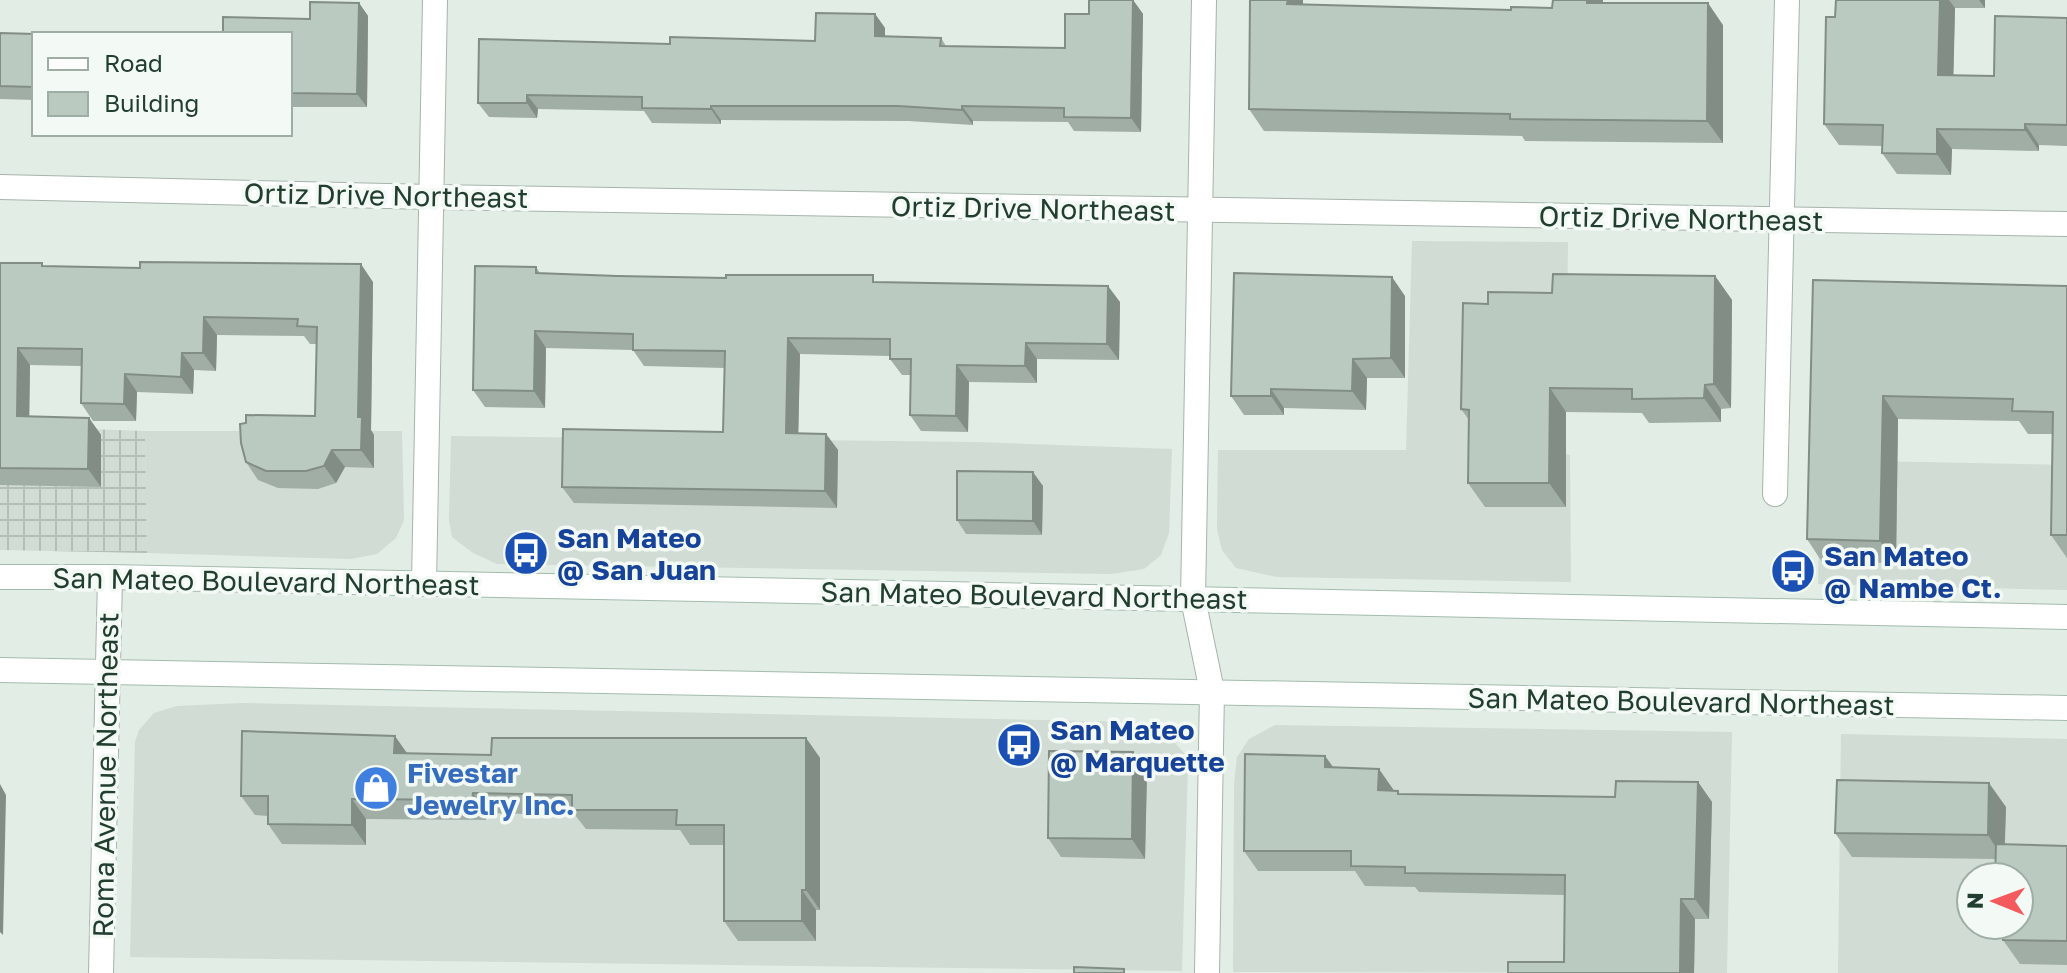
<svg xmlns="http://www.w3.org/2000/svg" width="2067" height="973" viewBox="0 0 2067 973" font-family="'Golos Text',sans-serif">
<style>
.built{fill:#d0dcd4;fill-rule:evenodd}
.industrial{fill:url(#industrial-grid)}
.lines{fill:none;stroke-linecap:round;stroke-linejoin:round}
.minor-casing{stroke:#a5b5ab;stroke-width:26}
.secondary-casing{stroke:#a3bcad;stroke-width:26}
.minor{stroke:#fff;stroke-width:24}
.secondary{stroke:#fff;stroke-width:24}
.wall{fill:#a0aea5}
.shaded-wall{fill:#828d86}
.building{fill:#bacac0;stroke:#828d86;stroke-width:2}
.labels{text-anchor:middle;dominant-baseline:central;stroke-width:7;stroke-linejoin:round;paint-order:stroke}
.street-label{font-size:28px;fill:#223e2f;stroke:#f3f9f4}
.transit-label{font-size:28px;font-weight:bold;fill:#164399;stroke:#f3f9f4;text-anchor:start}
.shop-label{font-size:28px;font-weight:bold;fill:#366cbe;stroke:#f3f9f4;text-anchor:start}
</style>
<defs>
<pattern id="industrial-grid" width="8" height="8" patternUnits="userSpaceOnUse" patternTransform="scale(2)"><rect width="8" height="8" fill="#d0dcd4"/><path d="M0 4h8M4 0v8" fill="none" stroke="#b2beb6"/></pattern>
</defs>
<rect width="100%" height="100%" fill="#e2ede5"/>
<g class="built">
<path d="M 1412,241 L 1568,242 L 1565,454 L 1570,455 L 1571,582 L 1277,577 L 1236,568 L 1222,550 L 1217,529 L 1218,450 L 1406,450 Z"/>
<path d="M 145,431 L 402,431 L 404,520 L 396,538 L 377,554 L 351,559 L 147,553 Z"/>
<path d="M 451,436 L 975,442 L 1172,449 L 1169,533 L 1161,555 L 1144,569 L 1111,574 L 497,564 L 473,553 L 452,537 L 449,520 Z"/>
<path d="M 1821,460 L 2067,465 L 2067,590 L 1818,584 Z"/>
<path d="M 242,703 L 1140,722 L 1165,732 L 1184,753 L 1188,764 L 1182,971 L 130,957 L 135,742 L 139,730 L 154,713 L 177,706 Z"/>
<path d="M 1275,725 L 1732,732 L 1727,973 L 1233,972 L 1234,784 L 1237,757 L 1249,739 Z"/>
<path d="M 1841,734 L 2067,739 L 2067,973 L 1838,973 ZM 1971,877 L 2019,877 L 2019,925 L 1971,925 Z"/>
</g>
<path class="industrial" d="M 0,426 L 145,431 L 147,553 L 0,550 Z"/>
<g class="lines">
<g class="minor-casing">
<g id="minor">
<path d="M 1204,0 L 1193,599 L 1212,691 L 1207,973"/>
<path d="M 0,187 L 432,197 L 2067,224"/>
<path d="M 1775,494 L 1787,0"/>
<path d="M 424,584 L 435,0"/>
<path d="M 101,973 L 110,577"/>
</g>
</g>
<g class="secondary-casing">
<g id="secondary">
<path d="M 0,577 L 110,577 L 2067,617"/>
<path d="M 0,670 L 2067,708"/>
</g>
</g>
<use href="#minor" class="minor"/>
<use href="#secondary" class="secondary"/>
</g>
<g class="wall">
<path d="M 1133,0 L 1143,14 L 1141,132 L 1074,131 L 1068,122 L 973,121 L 973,125 L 908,121 L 721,120 L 721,124 L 652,123 L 644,111 L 538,109 L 537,118 L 489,117 L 478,103 L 670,44 L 815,41 L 875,14 L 885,28 L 885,36 L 941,38 L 946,46 L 1065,48 L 1089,14 Z"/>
<path d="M 1836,0 L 1985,0 L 1985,8 L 1955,8 L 1953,76 L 1994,76 L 2067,18 L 2067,146 L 2039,145 L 2039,151 L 1952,149 L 1951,175 L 1897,174 L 1882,153 L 1882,146 L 1839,145 L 1824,124 L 1835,17 Z"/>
<path d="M 359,3 L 368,16 L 367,107 L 290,107 L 290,34 L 310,19 Z"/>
<path d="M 1602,3 L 1723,25 L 1723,143 L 1525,141 L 1522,136 L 1264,131 L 1249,109 L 1303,5 L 1511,10 Z"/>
<path d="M 0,33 L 34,34 L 34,100 L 0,99 Z"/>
<path d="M 0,263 L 44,266 L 373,282 L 371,430 L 374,435 L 374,468 L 345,467 L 336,483 L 318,489 L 278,488 L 258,480 L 246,462 L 315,416 L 317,344 L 310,344 L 304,336 L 217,335 L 216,371 L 194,370 L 193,394 L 137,392 L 136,421 L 93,421 L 81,403 L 81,366 L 30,365 L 29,417 L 89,418 L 101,435 L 101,487 L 0,485 Z"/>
<path d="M 536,267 L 540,273 L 617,276 L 878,282 L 1120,302 L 1119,360 L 1037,359 L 1037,383 L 969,382 L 968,432 L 921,431 L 910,415 L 910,375 L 902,375 L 890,359 L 890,356 L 800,354 L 798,434 L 826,434 L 838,450 L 837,508 L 574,503 L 562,487 L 723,432 L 725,368 L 644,366 L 633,350 L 546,348 L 545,408 L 485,407 L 473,390 Z"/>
<path d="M 1715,276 L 1732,300 L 1731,408 L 1721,409 L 1721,422 L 1649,423 L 1642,413 L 1566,412 L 1566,507 L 1485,507 L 1468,483 L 1469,420 L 1461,409 L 1488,304 L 1552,293 Z"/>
<path d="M 1813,280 L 2067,286 L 2067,558 L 2051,535 L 2053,434 L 2028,434 L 2019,421 L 1898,419 L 1896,563 L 1822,562 L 1807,539 Z"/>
<path d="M 1405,296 L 1405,378 L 1367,378 L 1366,410 L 1284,408 L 1284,415 L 1244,415 L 1231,396 Z"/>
<path d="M 1043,486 L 1042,535 L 966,534 L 957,520 Z"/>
<path d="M 806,738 L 820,758 L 820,910 L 816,910 L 816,941 L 738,941 L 724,921 L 724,845 L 690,845 L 680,830 L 586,829 L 575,815 L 486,813 L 486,820 L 366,819 L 366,845 L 282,844 L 268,824 L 268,816 L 255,815 L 241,796 L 407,753 L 491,755 Z"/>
<path d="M 1325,756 L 1334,768 L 1393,789 L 1393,791 L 1400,794 L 1615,797 L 1698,782 L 1712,802 L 1709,919 L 1695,919 L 1694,973 L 1508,973 L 1564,962 L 1565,895 L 1419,892 L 1415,887 L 1365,886 L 1355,871 L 1258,871 L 1244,851 Z"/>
<path d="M 1147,772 L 1145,859 L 1061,857 L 1048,838 Z"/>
<path d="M 2006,807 L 2005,844 L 2067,846 L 2067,965 L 2020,964 L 2003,940 L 2019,925 L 1996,859 L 1852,857 L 1835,833 Z"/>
</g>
<g class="shaded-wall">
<path d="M 1133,0 L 1143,14 L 1141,132 L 1131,118 Z"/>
<path d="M 1288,0 L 1303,0 L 1303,26 L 1287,4 Z"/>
<path d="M 1587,0 L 1603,0 L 1602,25 L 1587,3 Z"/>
<path d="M 1940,0 L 1949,0 L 1955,8 L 1953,96 L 1938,75 Z"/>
<path d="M 1979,0 L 1985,0 L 1985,8 Z"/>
<path d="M 359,3 L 368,16 L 367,107 L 357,94 Z"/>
<path d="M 1708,3 L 1723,25 L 1723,143 L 1707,121 Z"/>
<path d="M 875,14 L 885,28 L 885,51 L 875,36 Z"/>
<path d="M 527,95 L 538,109 L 537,118 L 527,103 Z"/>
<path d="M 711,106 L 721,120 L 721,124 L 711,109 Z"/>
<path d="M 962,106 L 973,121 L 973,125 L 962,110 Z"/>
<path d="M 2025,124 L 2039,145 L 2039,151 L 2025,130 Z"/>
<path d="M 1937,129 L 1952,149 L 1951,175 L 1937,154 Z"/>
<path d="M 361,264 L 373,282 L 371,430 L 374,435 L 374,468 L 361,450 L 358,417 Z"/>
<path d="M 1715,276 L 1732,300 L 1731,408 L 1714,384 Z"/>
<path d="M 1392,277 L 1405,296 L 1405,378 L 1391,358 Z"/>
<path d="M 1108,286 L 1120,302 L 1119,360 L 1107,344 Z"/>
<path d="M 204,317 L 217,335 L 216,371 L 203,353 Z"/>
<path d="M 535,331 L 546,348 L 545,408 L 534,391 Z"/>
<path d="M 788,338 L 800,354 L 798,450 L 786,433 Z"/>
<path d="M 1026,343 L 1037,359 L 1037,383 L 1025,366 Z"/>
<path d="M 18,348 L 30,365 L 29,434 L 17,416 Z"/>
<path d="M 182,353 L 194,370 L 193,394 L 181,377 Z"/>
<path d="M 1353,359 L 1367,378 L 1366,410 L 1352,391 Z"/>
<path d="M 957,365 L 969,382 L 968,432 L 956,416 Z"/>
<path d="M 125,374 L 137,392 L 136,421 L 124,404 Z"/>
<path d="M 1705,385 L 1721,409 L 1721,422 L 1704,398 Z"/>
<path d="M 1550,388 L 1566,412 L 1566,507 L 1549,483 Z"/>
<path d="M 1271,389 L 1284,408 L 1284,415 L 1271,396 Z"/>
<path d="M 1883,396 L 1898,419 L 1896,563 L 1880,541 Z"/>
<path d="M 89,418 L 101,435 L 101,487 L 88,469 Z"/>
<path d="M 826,434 L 838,450 L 837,508 L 825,491 Z"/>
<path d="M 332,450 L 345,467 L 336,483 L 324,466 Z"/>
<path d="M 1033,472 L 1043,486 L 1042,535 L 1033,521 Z"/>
<path d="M 395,736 L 409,756 L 394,753 Z"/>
<path d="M 806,738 L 820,758 L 820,910 L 806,890 Z"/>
<path d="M 1133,752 L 1147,772 L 1145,859 L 1132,839 Z"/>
<path d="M 1325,756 L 1339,776 L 1325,767 Z"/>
<path d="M 1379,769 L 1393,789 L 1392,810 L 1378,790 Z"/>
<path d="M 1698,782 L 1712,802 L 1709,919 L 1695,899 Z"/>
<path d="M 1989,783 L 2006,807 L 2004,860 L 1988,835 Z"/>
<path d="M 0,784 L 6,795 L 3,935 L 0,932 Z"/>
<path d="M 473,793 L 486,813 L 486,820 L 472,800 Z"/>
<path d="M 352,799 L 366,819 L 366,845 L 352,825 Z"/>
<path d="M 802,890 L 816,910 L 816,941 L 802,921 Z"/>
<path d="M 1681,899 L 1695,919 L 1694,973 L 1680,973 Z"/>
</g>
<g class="building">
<path d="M 1089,0 L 1133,0 L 1131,118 L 1064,117 L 1064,108 L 962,106 L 962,110 L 898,106 L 711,106 L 711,109 L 642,108 L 642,97 L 527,95 L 527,103 L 478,103 L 479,39 L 670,44 L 670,37 L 815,41 L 816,13 L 875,14 L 875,36 L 941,38 L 940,46 L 1065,48 L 1065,14 L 1089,14 Z"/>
<path d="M 1250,0 L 1288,0 L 1287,4 L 1511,10 L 1511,7 L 1552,8 L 1553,0 L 1587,0 L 1587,3 L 1708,3 L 1707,121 L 1510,119 L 1510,114 L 1249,109 Z"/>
<path d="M 1836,0 L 1940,0 L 1938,75 L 1994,76 L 1995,16 L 2067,18 L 2067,125 L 2025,124 L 2025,130 L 1937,129 L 1937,154 L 1882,153 L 1883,125 L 1824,124 L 1826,17 L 1835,17 Z"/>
<path d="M 310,2 L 359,3 L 357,94 L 290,93 L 290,34 L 223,34 L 223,17 L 310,19 Z"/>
<path d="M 0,33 L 36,34 L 34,34 L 34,87 L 0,86 Z"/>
<path d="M 140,262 L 361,264 L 358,417 L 362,417 L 361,450 L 332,450 L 324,466 L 306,471 L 266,471 L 246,462 L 241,443 L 240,424 L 246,423 L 246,415 L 315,416 L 317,327 L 297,326 L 298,319 L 204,317 L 203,353 L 182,353 L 181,377 L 125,374 L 124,404 L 81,403 L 82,349 L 18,348 L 17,416 L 89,418 L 88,469 L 0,468 L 0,263 L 42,263 L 42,266 L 140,268 Z"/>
<path d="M 475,266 L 536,267 L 536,273 L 617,276 L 726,278 L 726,275 L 873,275 L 873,282 L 1108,286 L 1107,344 L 1026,343 L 1025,366 L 957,365 L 956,416 L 910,415 L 911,359 L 890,359 L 890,339 L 788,338 L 786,433 L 826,434 L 825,491 L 562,487 L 563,429 L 723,432 L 725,351 L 633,350 L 633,334 L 535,331 L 534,391 L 473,390 Z"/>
<path d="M 1234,273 L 1392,277 L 1391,358 L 1353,359 L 1352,391 L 1271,389 L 1271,396 L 1231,396 Z"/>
<path d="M 1553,274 L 1715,276 L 1714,384 L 1705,385 L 1704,398 L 1632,399 L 1632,389 L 1550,388 L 1549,483 L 1468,483 L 1469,410 L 1461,409 L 1463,303 L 1488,304 L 1488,292 L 1552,293 Z"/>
<path d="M 1813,280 L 2067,286 L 2067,535 L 2051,535 L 2053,412 L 2012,411 L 2013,399 L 1883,396 L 1880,541 L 1807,539 Z"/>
<path d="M 957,471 L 1033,472 L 1033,521 L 957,520 Z"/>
<path d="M 242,731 L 395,736 L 394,753 L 491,755 L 492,738 L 806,738 L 806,890 L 802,890 L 802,921 L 724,921 L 724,825 L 676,825 L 677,810 L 572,810 L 572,795 L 473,793 L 472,800 L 352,799 L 352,825 L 268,824 L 268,796 L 241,796 Z"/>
<path d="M 1049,751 L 1133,752 L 1132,839 L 1048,838 Z"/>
<path d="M 1245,754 L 1325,756 L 1325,767 L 1379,769 L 1378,790 L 1398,791 L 1398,794 L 1615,797 L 1616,781 L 1698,782 L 1695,899 L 1681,899 L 1680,973 L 1508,973 L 1508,962 L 1564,962 L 1565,875 L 1405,873 L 1405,867 L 1351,866 L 1351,851 L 1244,851 Z"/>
<path d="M 1837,780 L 1989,783 L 1988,835 L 1835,833 Z"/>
<path d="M 1996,844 L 2067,846 L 2067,941 L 2003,940 L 2004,925 L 2019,925 L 2019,877 L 1995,877 Z"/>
<path d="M 1074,967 L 1124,969 L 1124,973 L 1074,973 Z"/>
</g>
<defs>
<g id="bus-disc" transform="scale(2.3)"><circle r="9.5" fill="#1a4fb4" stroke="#f3f9f4"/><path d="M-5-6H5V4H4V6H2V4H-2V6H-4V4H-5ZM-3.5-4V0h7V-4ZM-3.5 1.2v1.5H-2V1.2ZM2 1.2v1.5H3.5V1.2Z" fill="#fff"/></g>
<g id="shop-disc" transform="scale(2.3)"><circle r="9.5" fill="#3f7fe0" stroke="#f3f9f4"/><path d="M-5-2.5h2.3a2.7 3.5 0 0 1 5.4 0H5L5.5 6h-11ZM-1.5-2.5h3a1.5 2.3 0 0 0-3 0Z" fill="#fff"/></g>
</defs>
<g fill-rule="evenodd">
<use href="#bus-disc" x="526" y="553"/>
<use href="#bus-disc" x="1793" y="571"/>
<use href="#bus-disc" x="1019" y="745"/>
<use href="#shop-disc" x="376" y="788"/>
</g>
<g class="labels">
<g class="street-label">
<text transform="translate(386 195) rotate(1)">Ortiz Drive Northeast</text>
<text transform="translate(1033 208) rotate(1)">Ortiz Drive Northeast</text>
<text transform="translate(1681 218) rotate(1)">Ortiz Drive Northeast</text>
<text transform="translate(266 581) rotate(1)">San Mateo Boulevard Northeast</text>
<text transform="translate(1034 595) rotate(1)">San Mateo Boulevard Northeast</text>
<text transform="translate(1681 701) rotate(1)">San Mateo Boulevard Northeast</text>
<text transform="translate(105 775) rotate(-89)">Roma Avenue Northeast</text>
</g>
<g class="transit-label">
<text x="557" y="537">San Mateo<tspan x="557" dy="32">@ San Juan</tspan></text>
<text x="1824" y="555">San Mateo<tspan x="1824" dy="32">@ Nambe Ct.</tspan></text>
<text x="1050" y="729">San Mateo<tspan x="1050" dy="32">@ Marquette</tspan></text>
</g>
<g class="shop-label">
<text x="407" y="772">Fivestar<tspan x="407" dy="32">Jewelry Inc.</tspan></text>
</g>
</g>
<rect x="32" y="32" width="260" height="104" fill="#f3f9f4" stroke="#9faea5" stroke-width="2"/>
<rect x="48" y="58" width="40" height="12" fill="#ffffff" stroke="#9faea5" stroke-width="2"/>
<text x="104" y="72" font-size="24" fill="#223e2f">Road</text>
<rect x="48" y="92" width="40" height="24" fill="#bacac0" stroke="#9faea5" stroke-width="2"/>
<text x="104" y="112" font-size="24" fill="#223e2f">Building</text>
<g transform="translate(1995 901) rotate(271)"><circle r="38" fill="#f3f9f4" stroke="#9faea5" stroke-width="2"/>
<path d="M0-6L14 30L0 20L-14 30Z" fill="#f4595d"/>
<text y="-12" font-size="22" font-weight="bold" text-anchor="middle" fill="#223e2f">N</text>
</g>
</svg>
